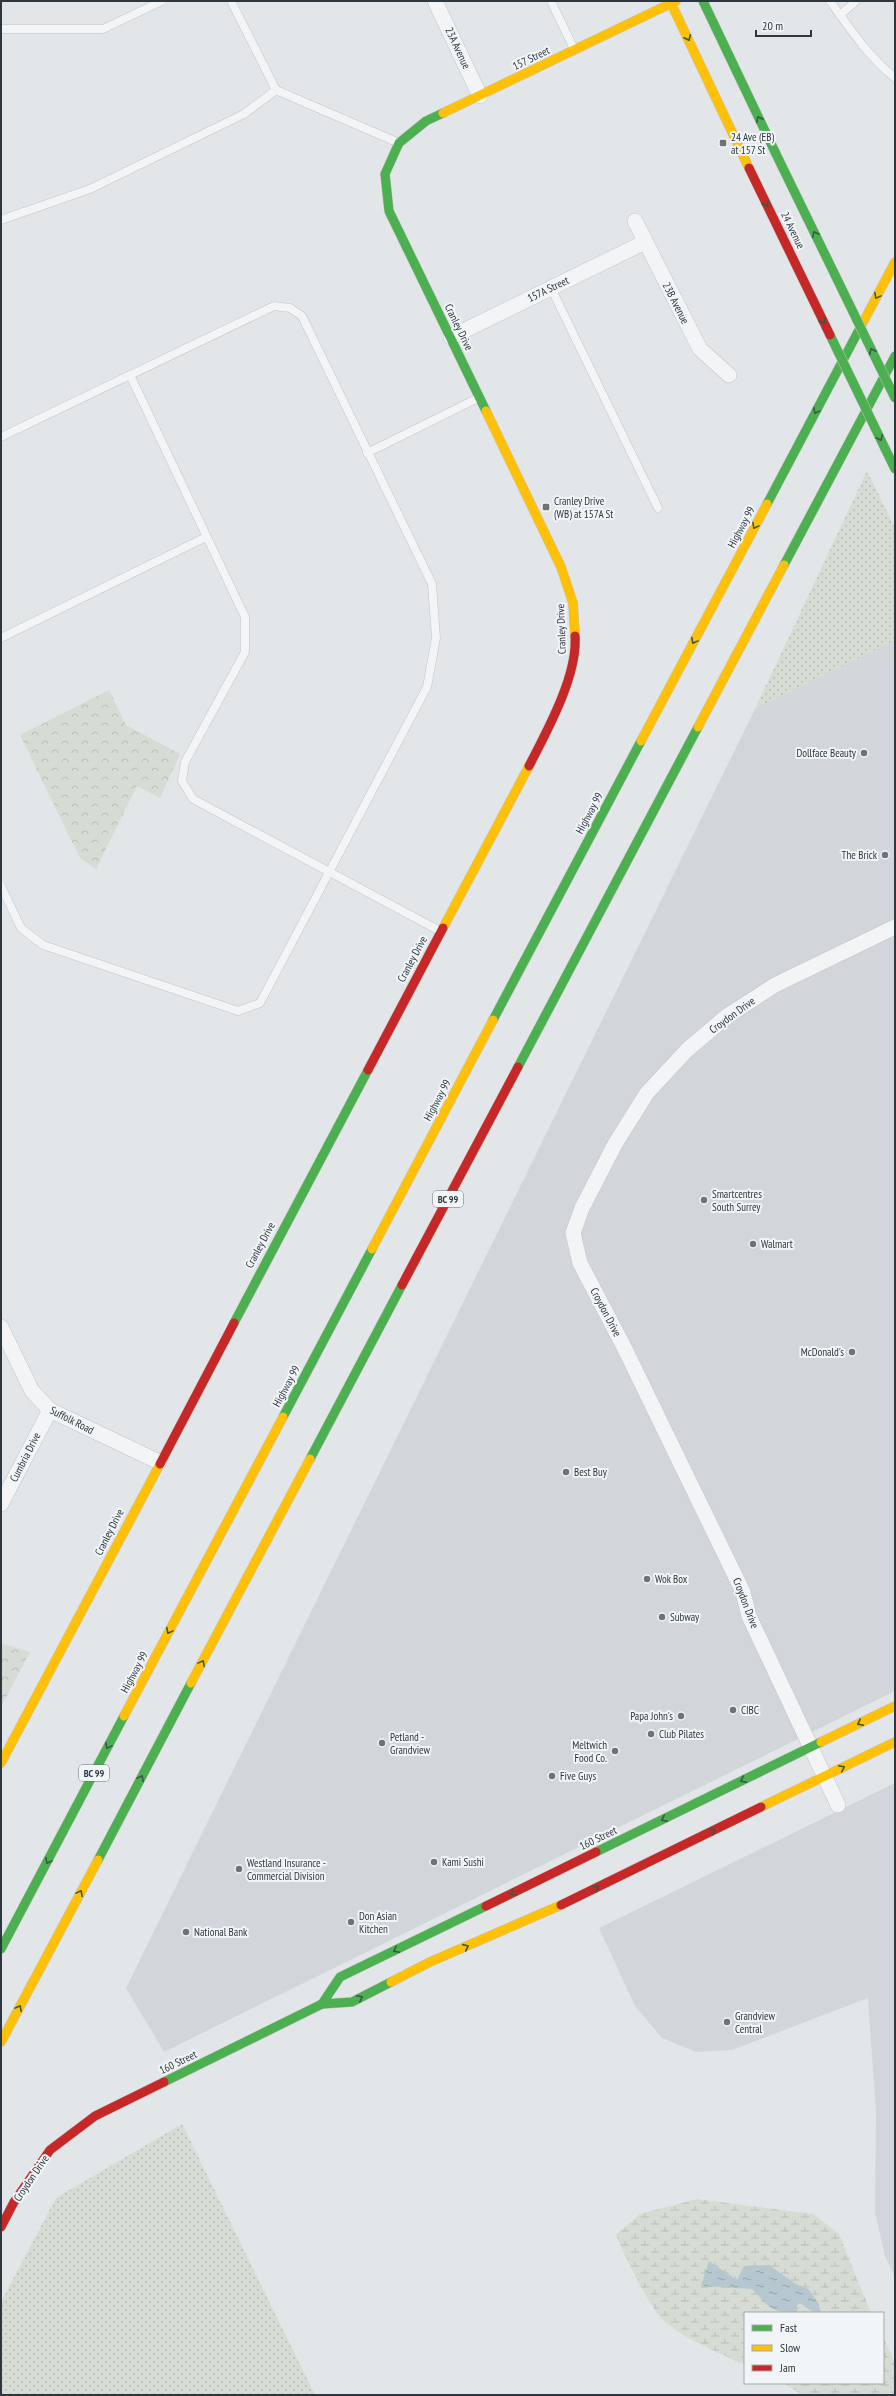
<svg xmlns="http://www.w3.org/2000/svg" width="896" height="2396" viewBox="0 0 896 2396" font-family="'PT Sans Narrow',sans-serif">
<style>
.built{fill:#d2d6db}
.grass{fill:url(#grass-dots)}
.wetland{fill:url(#wetland-marsh)}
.park{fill:url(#park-crowns)}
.water{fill:url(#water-ripples)}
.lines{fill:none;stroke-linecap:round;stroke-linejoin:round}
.lane-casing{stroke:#c2c4c6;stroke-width:9}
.street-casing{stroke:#c2c4c6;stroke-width:16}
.fast-casing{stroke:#c2c4c6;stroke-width:10}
.slow-casing{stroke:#c2c4c6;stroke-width:10}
.jam-casing{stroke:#c2c4c6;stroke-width:10}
.lane{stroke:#f3f4f5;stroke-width:8}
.street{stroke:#f3f4f5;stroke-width:15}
.fast{stroke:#4caf50;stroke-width:9}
.slow{stroke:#ffc107;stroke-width:9}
.jam{stroke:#c62828;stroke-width:9}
.fast-bridge-casing{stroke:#c2c4c6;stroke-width:10;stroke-linecap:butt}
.jam-bridge-casing{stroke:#c2c4c6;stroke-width:10;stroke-linecap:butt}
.fast-bridge{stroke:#4caf50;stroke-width:9}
.jam-bridge{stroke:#c62828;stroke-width:9}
.oneway{stroke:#365b44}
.poi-dot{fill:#6c747a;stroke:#f2f5f7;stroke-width:1.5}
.labels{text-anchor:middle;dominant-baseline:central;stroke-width:4;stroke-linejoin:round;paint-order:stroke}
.shield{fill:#f2f5f7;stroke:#677076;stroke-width:1}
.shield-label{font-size:10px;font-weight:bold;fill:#2c373f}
.street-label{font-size:11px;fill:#2c373f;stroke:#f2f5f7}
.poi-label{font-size:11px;fill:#2c373f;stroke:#f2f5f7;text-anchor:start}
</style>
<defs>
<pattern id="grass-dots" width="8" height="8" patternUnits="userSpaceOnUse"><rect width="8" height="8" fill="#d6dbd4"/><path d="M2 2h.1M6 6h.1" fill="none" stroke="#b8bdb7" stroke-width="1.8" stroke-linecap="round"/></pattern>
<pattern id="wetland-marsh" width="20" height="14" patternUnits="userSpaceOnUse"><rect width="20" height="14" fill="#d6dbd4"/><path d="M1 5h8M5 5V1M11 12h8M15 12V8" fill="none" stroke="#b8bdb7"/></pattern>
<pattern id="park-crowns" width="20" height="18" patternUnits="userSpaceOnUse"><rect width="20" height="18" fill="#d6dbd4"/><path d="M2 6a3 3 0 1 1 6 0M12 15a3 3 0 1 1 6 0" fill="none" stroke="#b8bdb7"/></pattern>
<pattern id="water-ripples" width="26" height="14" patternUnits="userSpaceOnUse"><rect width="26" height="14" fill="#b6c7d0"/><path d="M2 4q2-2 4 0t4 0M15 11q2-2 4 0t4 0" fill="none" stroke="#94a2aa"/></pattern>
</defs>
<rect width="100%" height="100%" fill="#e3e6e8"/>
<g class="built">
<path d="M 895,640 L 895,1691 L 164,2052 L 126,1988 L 755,709 Z"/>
<path d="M 895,1783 L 895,2277 L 885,2256 L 875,2213 L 876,2113 L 868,1998 L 732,2050 L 696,2052 L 662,2038 L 635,2006 L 599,1928 Z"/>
</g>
<g class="grass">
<path d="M 867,471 L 895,528 L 895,640 L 755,709 Z"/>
<path d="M 182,2124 L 315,2395 L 1,2395 L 1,2302 L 56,2198 Z"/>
</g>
<g class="wetland">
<path d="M 697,2199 L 813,2214 L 839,2234 L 871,2313 L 745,2313 L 745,2365 C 718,2352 687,2341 664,2321 C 650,2309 624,2254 616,2235 L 640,2214 Z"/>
<path d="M 883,2337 L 895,2362 L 895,2395 L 802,2395 L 784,2383 L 883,2383 Z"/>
</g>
<g class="park">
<path d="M 109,690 L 126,725 L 180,754 L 160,798 L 137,786 L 96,869 L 80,858 L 20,735 Z"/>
<path d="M 4,1644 L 30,1652 L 1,1707 L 1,1645 Z"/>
</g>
<path class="water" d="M 709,2261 L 737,2280 L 744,2266 L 769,2265 L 796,2284 L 808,2289 L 818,2302 L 821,2313 L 814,2313 L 800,2303 L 796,2306 L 798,2313 C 772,2313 769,2307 752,2289 L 701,2286 Z"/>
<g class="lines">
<g class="lane-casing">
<g id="lane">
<path d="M 231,1 L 276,90 L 399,143"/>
<path d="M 551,1 L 574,49"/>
<path d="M 830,1 C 850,29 868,56 895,78"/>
<path d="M 840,15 L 856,1"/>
<path d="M 1,29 L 103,29 L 162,1"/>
<path d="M 1,220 L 90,189 L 244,114 L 276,90"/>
<path d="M 551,288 L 658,508"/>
<path d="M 130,375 L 245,617 L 245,652 L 185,762 L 182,781 L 193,799 L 440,931"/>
<path d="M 1,437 L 274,306 L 290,308 L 302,316 L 432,584 L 436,638 L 427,687 L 260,1003 L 238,1011 L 43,945 L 21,928 L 1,886"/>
<path d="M 367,453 L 478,398"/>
<path d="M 1,638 L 206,537"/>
</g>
</g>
<g class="street-casing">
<g id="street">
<path d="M 435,1 L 480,96"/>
<path d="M 635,221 L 700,349 L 729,375"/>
<path d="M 451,337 L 645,242"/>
<path d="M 1,1327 L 32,1391 L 50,1410 L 159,1462"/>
<path d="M 1,1504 L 50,1410"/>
<path d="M 838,1805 L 749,1616 L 743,1592 L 624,1347 L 580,1263 L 573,1233 L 582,1208 L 615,1144 L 647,1093 L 687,1050 L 727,1016 L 775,985 L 895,927"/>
</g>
</g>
<g class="fast-casing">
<g id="fast">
<path d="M 703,1 L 776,154"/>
<path d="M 443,113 L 426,121 L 399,143 L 385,174 L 389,211 L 486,411"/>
<path d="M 767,504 L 860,328"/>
<path d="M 784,565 L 895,356"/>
<path d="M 493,1020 L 641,741"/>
<path d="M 518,1067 L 698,727"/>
<path d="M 234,1323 L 368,1070"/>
<path d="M 283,1417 L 372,1249"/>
<path d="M 310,1459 L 402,1285"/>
<path d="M 596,1852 L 821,1742"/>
<path d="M 98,1860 L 191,1683"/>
<path d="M 1,1949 L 124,1716"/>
<path d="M 322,2004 L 340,1977 L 486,1906"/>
<path d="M 164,2082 L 322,2004 L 352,2002 L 391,1982"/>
</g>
</g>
<g class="slow-casing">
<g id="slow">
<path d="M 670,1 L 749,168"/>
<path d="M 443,113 L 676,1"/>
<path d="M 860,328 L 895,262"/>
<path d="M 486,411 L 561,567 L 573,603 L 575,636"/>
<path d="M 698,727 L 784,565"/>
<path d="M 641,741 L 767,504"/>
<path d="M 443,928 L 529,766"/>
<path d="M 372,1249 L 493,1020"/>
<path d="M 191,1683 L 310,1459"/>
<path d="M 124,1716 L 283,1417"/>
<path d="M 821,1742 L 895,1706"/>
<path d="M 1,1763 L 160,1464"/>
<path d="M 761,1807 L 895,1742"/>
<path d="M 391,1982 L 430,1962 L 561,1905"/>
<path d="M 1,2042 L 98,1860"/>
</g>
</g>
<g class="jam-casing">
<g id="jam">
<path d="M 529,766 C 547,731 578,675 575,636"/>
<path d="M 368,1070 L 443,928"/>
<path d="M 402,1285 L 518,1067"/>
<path d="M 160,1464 L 234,1323"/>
<path d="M 561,1905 L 761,1807"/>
<path d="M 486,1906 L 596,1852"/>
<path d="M 1,2227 L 14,2202 L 50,2150 L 95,2116 L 164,2082"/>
</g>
</g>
<use href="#lane" class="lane"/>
<use href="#street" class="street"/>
<use href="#fast" class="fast"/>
<use href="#slow" class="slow"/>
<use href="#jam" class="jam"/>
<g class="fast-bridge-casing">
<g id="fast-bridge">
<path d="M 776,154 L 895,398"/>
<path d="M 830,335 L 895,469"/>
</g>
</g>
<g class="jam-bridge-casing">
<path id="jam-bridge" d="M 749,168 L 830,335"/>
</g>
<use href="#fast-bridge" class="fast-bridge"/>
<use href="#jam-bridge" class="jam-bridge"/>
</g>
<defs><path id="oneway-chevron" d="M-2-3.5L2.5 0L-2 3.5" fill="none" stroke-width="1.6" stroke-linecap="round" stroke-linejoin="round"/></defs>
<g class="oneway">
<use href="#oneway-chevron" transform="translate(688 38) rotate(65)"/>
<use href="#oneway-chevron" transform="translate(759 119) rotate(-116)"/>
<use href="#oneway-chevron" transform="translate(766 204) rotate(64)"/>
<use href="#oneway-chevron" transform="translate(815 234) rotate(-116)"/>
<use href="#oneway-chevron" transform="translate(877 296) rotate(118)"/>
<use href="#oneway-chevron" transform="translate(823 321) rotate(64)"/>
<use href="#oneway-chevron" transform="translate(872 351) rotate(-116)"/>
<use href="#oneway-chevron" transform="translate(816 411) rotate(118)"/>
<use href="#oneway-chevron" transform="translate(880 438) rotate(64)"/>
<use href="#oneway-chevron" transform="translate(755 526) rotate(118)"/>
<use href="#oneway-chevron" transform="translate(694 641) rotate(118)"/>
<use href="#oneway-chevron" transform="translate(169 1631) rotate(118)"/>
<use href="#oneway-chevron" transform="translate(202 1663) rotate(-62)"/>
<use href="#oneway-chevron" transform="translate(860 1723) rotate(154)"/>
<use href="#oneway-chevron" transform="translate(108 1746) rotate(118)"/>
<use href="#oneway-chevron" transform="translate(842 1768) rotate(-26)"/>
<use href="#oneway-chevron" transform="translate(141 1778) rotate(-62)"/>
<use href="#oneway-chevron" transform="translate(743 1780) rotate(154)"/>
<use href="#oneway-chevron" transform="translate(664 1819) rotate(154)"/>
<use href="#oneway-chevron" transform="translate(713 1831) rotate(-26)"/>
<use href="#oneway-chevron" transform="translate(48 1861) rotate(118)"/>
<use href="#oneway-chevron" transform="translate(596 1888) rotate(-26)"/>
<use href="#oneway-chevron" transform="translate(80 1893) rotate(-62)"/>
<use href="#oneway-chevron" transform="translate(513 1893) rotate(154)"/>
<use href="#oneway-chevron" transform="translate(466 1947) rotate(-24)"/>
<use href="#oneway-chevron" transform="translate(396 1950) rotate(154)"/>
<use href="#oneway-chevron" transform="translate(360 1998) rotate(-27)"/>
<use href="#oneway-chevron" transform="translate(19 2008) rotate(-62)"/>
</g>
<g class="poi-dot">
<rect x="719" y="139" width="8" height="8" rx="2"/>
<rect x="542" y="503" width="8" height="8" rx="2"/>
<circle cx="864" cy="753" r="4"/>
<circle cx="885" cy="855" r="4"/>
<circle cx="704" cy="1200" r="4"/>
<circle cx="753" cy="1244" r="4"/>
<circle cx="852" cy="1352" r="4"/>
<circle cx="566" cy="1472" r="4"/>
<circle cx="647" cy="1579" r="4"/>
<circle cx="662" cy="1617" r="4"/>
<circle cx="733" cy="1710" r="4"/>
<circle cx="681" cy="1716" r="4"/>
<circle cx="651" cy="1734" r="4"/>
<circle cx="382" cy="1743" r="4"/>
<circle cx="615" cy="1751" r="4"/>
<circle cx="552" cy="1776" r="4"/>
<circle cx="434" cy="1862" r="4"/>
<circle cx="239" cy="1869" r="4"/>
<circle cx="351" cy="1922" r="4"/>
<circle cx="186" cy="1932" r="4"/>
<circle cx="727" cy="2022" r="4"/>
</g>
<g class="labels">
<g class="shield">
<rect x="433" y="1191" width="30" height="16" rx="3"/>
<rect x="79" y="1765" width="30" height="16" rx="3"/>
</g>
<g class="shield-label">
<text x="448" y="1199">BC 99</text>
<text x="94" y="1773">BC 99</text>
</g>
<g class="street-label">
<text transform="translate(458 48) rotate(65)">23A Avenue</text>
<text transform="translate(531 58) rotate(-26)">157 Street</text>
<text transform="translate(793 230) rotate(64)">24 Avenue</text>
<text transform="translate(548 289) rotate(-26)">157A Street</text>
<text transform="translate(676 303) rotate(63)">23B Avenue</text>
<text transform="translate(459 327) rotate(64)">Cranley Drive</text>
<text transform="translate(741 527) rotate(-62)">Highway 99</text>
<text transform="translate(561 629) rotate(-92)">Cranley Drive</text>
<text transform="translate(589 813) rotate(-62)">Highway 99</text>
<text transform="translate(412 959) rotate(-62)">Cranley Drive</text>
<text transform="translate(732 1015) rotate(-36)">Croydon Drive</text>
<text transform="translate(437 1100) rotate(-62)">Highway 99</text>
<text transform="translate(260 1245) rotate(-62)">Cranley Drive</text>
<text transform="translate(606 1312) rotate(62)">Croydon Drive</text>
<text transform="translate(286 1386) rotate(-62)">Highway 99</text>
<text transform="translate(72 1420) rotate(27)">Suffolk Road</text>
<text transform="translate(25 1457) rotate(-63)">Cumbria Drive</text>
<text transform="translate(109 1532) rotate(-63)">Cranley Drive</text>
<text transform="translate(746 1603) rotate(69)">Croydon Drive</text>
<text transform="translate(134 1672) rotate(-62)">Highway 99</text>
<text transform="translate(598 1838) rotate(-26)">160 Street</text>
<text transform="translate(178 2062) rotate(-26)">160 Street</text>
<text transform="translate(31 2178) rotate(-56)">Croydon Drive</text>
</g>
<g class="poi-label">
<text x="731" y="137">24 Ave (EB)<tspan x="731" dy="13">at 157 St</tspan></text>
<text x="554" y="501">Cranley Drive<tspan x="554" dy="13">(WB) at 157A St</tspan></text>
<text x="856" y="753" text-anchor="end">Dollface Beauty</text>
<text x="877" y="855" text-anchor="end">The Brick</text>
<text x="712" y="1194">Smartcentres<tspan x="712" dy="13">South Surrey</tspan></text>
<text x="761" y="1244">Walmart</text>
<text x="844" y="1352" text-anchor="end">McDonald's</text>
<text x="574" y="1472">Best Buy</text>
<text x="655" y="1579">Wok Box</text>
<text x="670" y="1617">Subway</text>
<text x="741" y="1710">CIBC</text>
<text x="673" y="1716" text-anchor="end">Papa John's</text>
<text x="659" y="1734">Club Pilates</text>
<text x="390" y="1737">Petland -<tspan x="390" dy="13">Grandview</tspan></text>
<text x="607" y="1745" text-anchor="end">Meltwich<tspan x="607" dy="13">Food Co.</tspan></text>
<text x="560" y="1776">Five Guys</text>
<text x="442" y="1862">Kami Sushi</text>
<text x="247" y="1863">Westland Insurance -<tspan x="247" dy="13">Commercial Division</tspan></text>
<text x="359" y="1916">Don Asian<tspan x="359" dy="13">Kitchen</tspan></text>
<text x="194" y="1932">National Bank</text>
<text x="735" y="2016">Grandview<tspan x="735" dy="13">Central</tspan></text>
</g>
</g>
<rect width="896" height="2396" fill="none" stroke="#2c373f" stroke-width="4"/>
<rect x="744" y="2312" width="140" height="72" fill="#f2f5f7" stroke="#a3a9ad"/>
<rect x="752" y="2325" width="20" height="6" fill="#4caf50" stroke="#a3a9ad"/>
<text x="780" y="2332" font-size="12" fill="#2c373f">Fast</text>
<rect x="752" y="2345" width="20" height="6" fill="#ffc107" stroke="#a3a9ad"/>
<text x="780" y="2352" font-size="12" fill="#2c373f">Slow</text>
<rect x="752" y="2365" width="20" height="6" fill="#c62828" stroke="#a3a9ad"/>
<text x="780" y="2372" font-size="12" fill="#2c373f">Jam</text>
<path d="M756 30v6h55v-6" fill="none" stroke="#2c373f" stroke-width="2"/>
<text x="762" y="30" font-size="12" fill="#2c373f" stroke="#f2f5f7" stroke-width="3" paint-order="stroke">20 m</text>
</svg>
